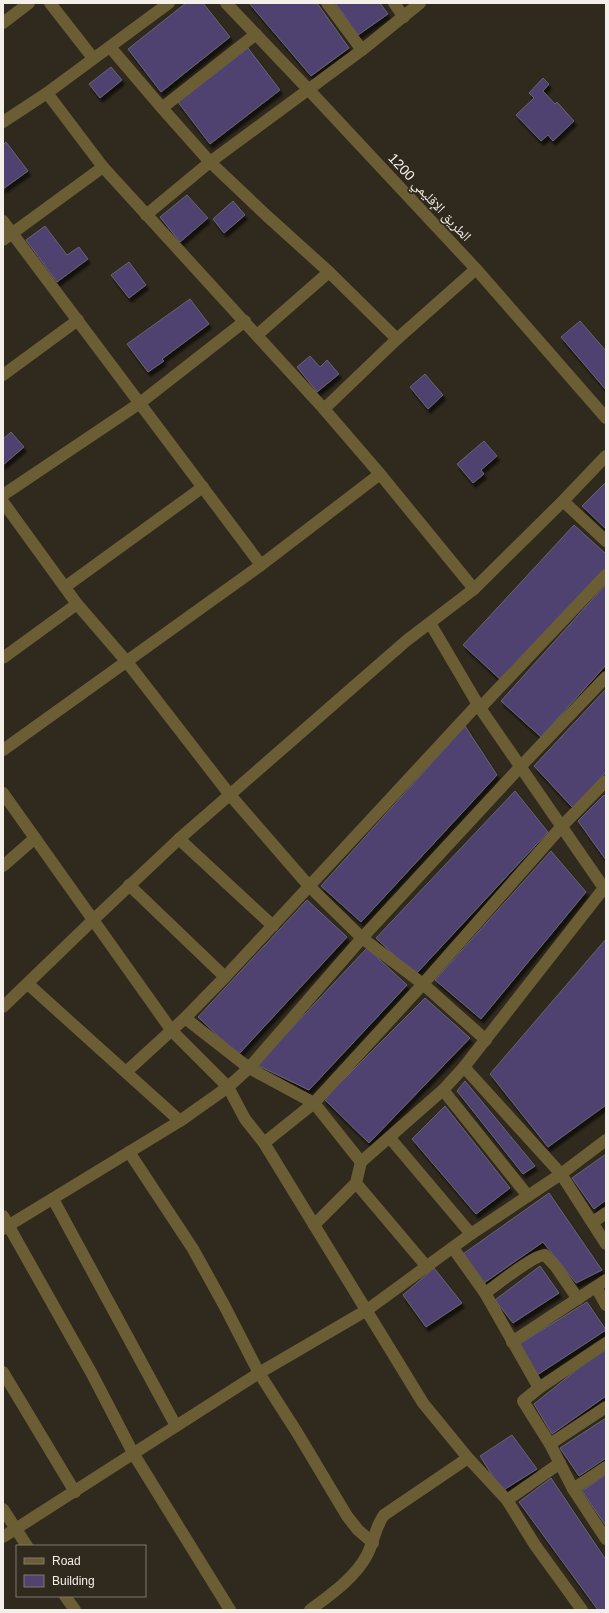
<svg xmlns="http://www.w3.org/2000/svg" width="609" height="1613" viewBox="0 0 609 1613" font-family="Arial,'Noto Naskh Arabic',sans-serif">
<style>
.building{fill:#504370;stroke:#676472;filter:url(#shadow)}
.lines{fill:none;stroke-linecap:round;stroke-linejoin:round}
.minor{stroke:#6b5e35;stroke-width:12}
.labels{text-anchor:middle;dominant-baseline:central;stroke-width:3.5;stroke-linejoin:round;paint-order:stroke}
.street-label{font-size:14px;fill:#f4efe8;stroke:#2f291e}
</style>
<defs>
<filter id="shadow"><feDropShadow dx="2.5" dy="4.5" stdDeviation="1" flood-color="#0009"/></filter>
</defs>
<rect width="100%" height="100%" fill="#2f291e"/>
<g class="building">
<path d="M 186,3 L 203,3 L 230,37 L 161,92 L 128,49 Z"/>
<path d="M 249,3 L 317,3 L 349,48 L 311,76 Z"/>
<path d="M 335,3 L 380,3 L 388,14 L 358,35 Z"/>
<path d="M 248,48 L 280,90 L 210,144 L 178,102 Z"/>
<path d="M 111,67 L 122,80 L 100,98 L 89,84 Z"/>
<path d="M 543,78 L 549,84 L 543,91 L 555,104 L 557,102 L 574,121 L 553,141 L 548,135 L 541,141 L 516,115 L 534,98 L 529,93 Z"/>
<path d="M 6,142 L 28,171 L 3,189 L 3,145 Z"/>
<path d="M 187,195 L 208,218 L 180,242 L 160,217 Z"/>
<path d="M 233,201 L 245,215 L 224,233 L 213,219 Z"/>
<path d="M 45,226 L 67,255 L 79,247 L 88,259 L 57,282 L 26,240 Z"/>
<path d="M 129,262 L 146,285 L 129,298 L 111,275 Z"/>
<path d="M 190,299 L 209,324 L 162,359 L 164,361 L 148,372 L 127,344 Z"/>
<path d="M 580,321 L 606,351 L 606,390 L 561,337 Z"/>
<path d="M 310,356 L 320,367 L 327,360 L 339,374 L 317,392 L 297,367 Z"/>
<path d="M 425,374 L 443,395 L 428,409 L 410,387 Z"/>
<path d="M 11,432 L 24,447 L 3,465 L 3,439 Z"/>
<path d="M 484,441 L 497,456 L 481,470 L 484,474 L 473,483 L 457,464 Z"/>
<path d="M 606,482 L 606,529 L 582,506 Z"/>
<path d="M 574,525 L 606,554 L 606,568 L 502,681 L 463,645 Z"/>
<path d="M 606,584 L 606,665 L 541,737 L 501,701 Z"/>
<path d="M 606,689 L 606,772 L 573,808 L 534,766 Z"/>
<path d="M 465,726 L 497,775 L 361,922 L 321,886 Z"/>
<path d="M 515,791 L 548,832 L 415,975 L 376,938 Z"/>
<path d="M 604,795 L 606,797 L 606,860 L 578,821 Z"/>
<path d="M 551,851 L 586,892 L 481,1019 L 435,980 Z"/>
<path d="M 307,900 L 347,937 L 238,1055 L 198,1017 Z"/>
<path d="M 606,939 L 606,1105 L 548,1147 L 490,1074 Z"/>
<path d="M 367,948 L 407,985 L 309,1090 L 257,1065 Z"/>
<path d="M 425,998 L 470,1038 L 369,1143 L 324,1099 Z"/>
<path d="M 465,1081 L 535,1166 L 523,1174 L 457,1091 Z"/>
<path d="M 445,1106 L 510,1188 L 476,1214 L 412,1139 Z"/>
<path d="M 606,1154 L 606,1200 L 594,1209 L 572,1178 Z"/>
<path d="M 549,1193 L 602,1270 L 576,1283 L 543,1242 L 484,1283 L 463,1254 Z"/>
<path d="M 540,1266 L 559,1293 L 513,1323 L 495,1300 Z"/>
<path d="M 434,1268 L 462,1303 L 426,1327 L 403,1295 Z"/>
<path d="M 587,1302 L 606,1330 L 534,1377 L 516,1346 Z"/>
<path d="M 606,1346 L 606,1396 L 552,1434 L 534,1404 Z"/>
<path d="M 606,1418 L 606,1458 L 579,1476 L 560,1448 Z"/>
<path d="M 512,1435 L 537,1469 L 502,1491 L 480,1456 Z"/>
<path d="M 606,1474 L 606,1526 L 582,1491 Z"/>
<path d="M 551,1478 L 606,1560 L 606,1610 L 598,1610 L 519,1502 Z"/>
</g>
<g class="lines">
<g class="minor">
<path d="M 50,3 L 93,58"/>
<path d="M 226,3 L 308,89 L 476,269 L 606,418"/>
<path d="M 327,3 L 362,50"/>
<path d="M 394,3 L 404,17"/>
<path d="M 3,23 L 29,3"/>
<path d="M 110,47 L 162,108 L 210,162 L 267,216 L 329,272 L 397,339"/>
<path d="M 47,93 L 103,167 L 324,409 L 380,474 L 474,589"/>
<path d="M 162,108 L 256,34"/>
<path d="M 3,122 L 47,93 L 169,3"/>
<path d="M 146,215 L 210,162 L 362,50 L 420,3"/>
<path d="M 3,221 L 261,565"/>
<path d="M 3,240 L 103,167"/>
<path d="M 257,335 L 329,272"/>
<path d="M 3,375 L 78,320"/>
<path d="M 324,409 L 397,339 L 476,269"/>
<path d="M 3,495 L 140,403 L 245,321"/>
<path d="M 563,501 L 606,541"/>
<path d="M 3,502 L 77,604 L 127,662 L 230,795 L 309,886 L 362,938 L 423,984 L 486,1040"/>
<path d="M 65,587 L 203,487"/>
<path d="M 430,623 L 480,708 L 606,891"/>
<path d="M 3,658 L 77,604"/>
<path d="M 480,708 L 606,575"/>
<path d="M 3,750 L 261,565 L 380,474"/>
<path d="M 3,793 L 172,1031 L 228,1087 L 245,1119 L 264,1143 L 423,1403 L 468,1458 L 507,1500 L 535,1545 L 582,1610"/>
<path d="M 179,839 L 273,926"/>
<path d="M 3,866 L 35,838"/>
<path d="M 129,885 L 225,977"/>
<path d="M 28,984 L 180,1121"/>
<path d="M 3,1007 L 93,920 L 179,839 L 406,641 L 474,589 L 563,501 L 606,456"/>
<path d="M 185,1018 L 249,1068 L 314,1103 L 361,1162"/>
<path d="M 464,1067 L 561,1174 L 606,1244"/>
<path d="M 126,1072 L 185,1018 L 225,977 L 478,704"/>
<path d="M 443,1090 L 528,1196"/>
<path d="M 390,1138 L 471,1234"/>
<path d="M 264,1143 L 314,1103 L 423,984 L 562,826 L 606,781"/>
<path d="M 129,1152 L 193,1249 L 224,1305 L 259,1373 L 298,1434 L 347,1516 L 358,1530 L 373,1543"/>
<path d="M 356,1183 L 427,1267"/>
<path d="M 53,1199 L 176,1426"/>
<path d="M 3,1216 L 92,1374 L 133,1453 L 230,1610"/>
<path d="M 593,1222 L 606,1213"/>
<path d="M 314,1225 L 356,1183 L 361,1162 L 443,1090 L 464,1067 L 604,888"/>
<path d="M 3,1229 L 180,1121 L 228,1087 L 249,1068 L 362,938 L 521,766 L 606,677"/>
<path d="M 453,1248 L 485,1293 L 539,1388 L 523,1401 L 550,1444 L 573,1489 L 606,1539"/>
<path d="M 596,1287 L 606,1305"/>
<path d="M 485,1293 C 497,1285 533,1255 545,1255 L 556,1267 L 578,1299"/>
<path d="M 512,1342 L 606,1280"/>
<path d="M 3,1372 L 75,1492"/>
<path d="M 539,1388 L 606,1343"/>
<path d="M 550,1444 L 606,1407"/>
<path d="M 573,1489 L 606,1467"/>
<path d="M 507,1500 L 560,1463"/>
<path d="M 3,1509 L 27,1546"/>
<path d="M 3,1537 L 259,1373 L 367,1310 L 471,1234 L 561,1174 L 606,1140"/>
<path d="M 65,1596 L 75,1610"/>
<path d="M 310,1610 C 330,1595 355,1578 367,1555 C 374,1542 375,1527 384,1515 L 468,1458"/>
</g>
</g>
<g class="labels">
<g class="street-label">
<text transform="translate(430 197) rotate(47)">الطريق الإقليمي 1200</text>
</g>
</g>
<rect width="609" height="1613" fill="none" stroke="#f4efe8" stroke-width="8"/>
<rect x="16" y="1545" width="130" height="52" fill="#2f291e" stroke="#7e786f"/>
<rect x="24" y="1558" width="20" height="6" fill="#6b5e35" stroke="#7e786f"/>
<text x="52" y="1565" font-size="12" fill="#f4efe8">Road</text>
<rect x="24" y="1575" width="20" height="12" fill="#504370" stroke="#7e786f"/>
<text x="52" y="1585" font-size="12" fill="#f4efe8">Building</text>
</svg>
